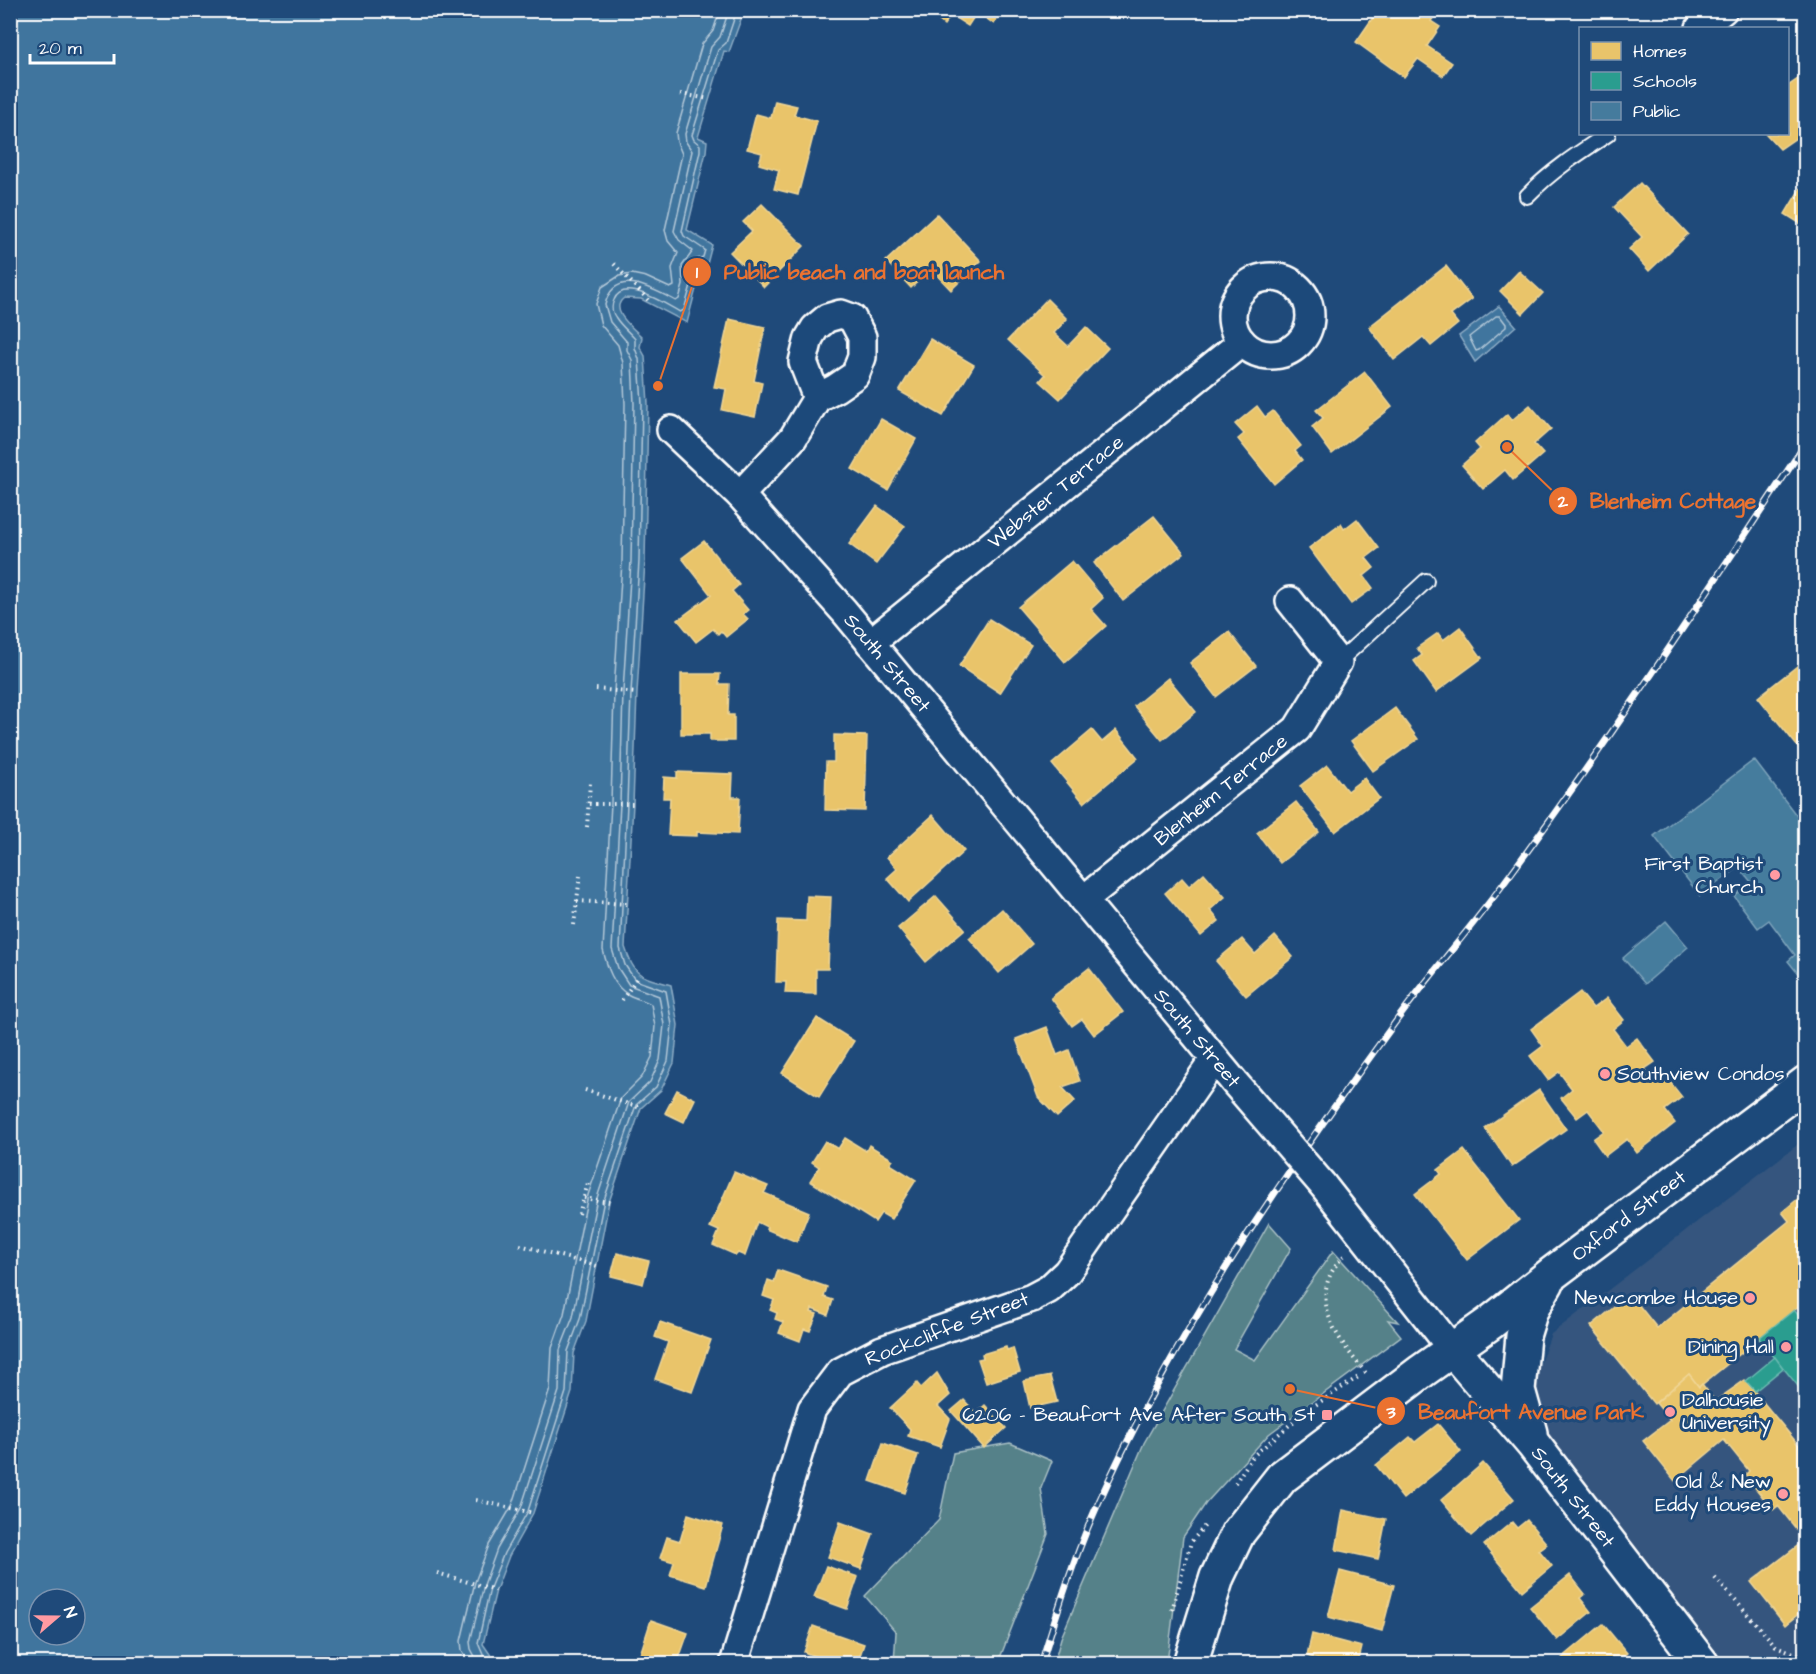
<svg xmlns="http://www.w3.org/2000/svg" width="1816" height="1674" viewBox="0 0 1816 1674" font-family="'Architects Daughter',sans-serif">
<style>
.built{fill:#34557e}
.green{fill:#558189;stroke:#aac0c4;stroke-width:1.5}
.water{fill:#41759e;stroke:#8dacc5;stroke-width:1.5;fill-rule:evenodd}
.homes{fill:#e9c46a;stroke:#f0d697;stroke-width:1.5}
.schools{fill:#2a9d8f;stroke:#6abab1;stroke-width:1.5}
.public{fill:#457b9d;stroke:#7da3ba;stroke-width:1.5}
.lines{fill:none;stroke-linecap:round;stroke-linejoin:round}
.shore{stroke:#b3c8d8;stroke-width:1.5}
.lane-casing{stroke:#fff;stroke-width:18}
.street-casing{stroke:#fff;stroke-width:32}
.secondary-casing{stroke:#fff;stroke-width:38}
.path{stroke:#fff;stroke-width:4;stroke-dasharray:1.5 4.5;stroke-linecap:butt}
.lane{stroke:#1f4a7a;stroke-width:14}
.street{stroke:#1f4a7a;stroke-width:27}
.secondary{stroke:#1f4a7a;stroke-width:33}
.rail-casing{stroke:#fff;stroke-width:7}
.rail{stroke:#1f4a7a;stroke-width:4.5;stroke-dasharray:14;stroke-linecap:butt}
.street-bridge-casing{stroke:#fff;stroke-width:32;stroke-linecap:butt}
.street-bridge{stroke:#1f4a7a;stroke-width:27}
.poi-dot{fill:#ff9aa2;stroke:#1f4a7a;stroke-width:2}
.labels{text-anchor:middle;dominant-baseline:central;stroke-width:6;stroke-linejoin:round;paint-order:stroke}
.street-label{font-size:20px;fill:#fff;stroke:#1f4a7a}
.poi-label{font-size:20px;fill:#fff;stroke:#1f4a7a;text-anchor:end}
.leader{fill:none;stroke:#eb7230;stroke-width:2}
.callout-dot{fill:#eb7230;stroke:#1f4a7a;stroke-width:2}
.mark-label{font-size:18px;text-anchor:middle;font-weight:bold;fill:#fff}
.callout-label{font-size:21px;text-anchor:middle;font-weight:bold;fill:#eb7230;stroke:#1f4a7a;stroke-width:6;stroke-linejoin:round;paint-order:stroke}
</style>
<rect width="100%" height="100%" fill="#1f4a7a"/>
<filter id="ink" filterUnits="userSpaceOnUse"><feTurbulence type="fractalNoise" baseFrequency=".0167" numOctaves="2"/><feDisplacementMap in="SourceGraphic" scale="12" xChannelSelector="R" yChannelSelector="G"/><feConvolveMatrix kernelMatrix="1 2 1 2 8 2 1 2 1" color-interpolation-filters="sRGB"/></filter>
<g filter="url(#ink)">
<path class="built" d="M 1805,1139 L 1805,1663 L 1702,1663 L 1533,1444 L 1534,1380 L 1551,1334 Z"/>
<g class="green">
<path d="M 1269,1223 L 1291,1248 L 1234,1349 L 1255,1360 L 1333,1251 L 1398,1322 L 1388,1320 L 1401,1336 L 1269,1434 L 1206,1503 L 1183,1537 L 1167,1663 L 1054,1663 L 1061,1638 L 1144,1443 Z"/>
<path d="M 1010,1443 L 1052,1461 L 1041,1488 L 1048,1534 L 998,1663 L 894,1663 L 896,1632 L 865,1596 L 939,1520 L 953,1453 Z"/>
</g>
<g class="water">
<path d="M 11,10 L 744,11 L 729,52 L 724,51 L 698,137 L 707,141 L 706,152 L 687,230 L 712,245 L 707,264 L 699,264 L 695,270 L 697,285 L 687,323 L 641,299 L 624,298 C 608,310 633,328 642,337 L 640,347 L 645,356 L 648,404 L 645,561 L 637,693 L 633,804 L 625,947 C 635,979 642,976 671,985 L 678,1025 L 674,1063 L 661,1090 L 641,1108 L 609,1202 L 586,1321 L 574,1353 L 572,1392 L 533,1513 L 509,1556 L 496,1590 L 483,1644 L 492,1657 L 493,1663 L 11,1663 ZM 39,1599 L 75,1599 L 75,1635 L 39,1635 Z"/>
<path d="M 1499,306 L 1516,326 L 1475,362 L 1459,336 Z"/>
</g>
<g class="homes">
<path d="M 926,10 L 1003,10 L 994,24 L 977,12 L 968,26 L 951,15 L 944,25 Z"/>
<path d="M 1378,10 L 1439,10 L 1431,21 L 1440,27 L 1427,46 L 1452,63 L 1443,76 L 1418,59 L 1404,77 L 1356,42 Z"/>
<path d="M 1798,79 L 1801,82 L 1806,79 L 1806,131 L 1780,149 L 1766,134 L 1788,134 L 1788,86 Z"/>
<path d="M 775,101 L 797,106 L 794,115 L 817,121 L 798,195 L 774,189 L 779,170 L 759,164 L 762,153 L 747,149 L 756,114 L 771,118 Z"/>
<path d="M 1806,179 L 1806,224 L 1804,226 L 1785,214 Z"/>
<path d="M 1640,183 L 1688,234 L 1649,271 L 1629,249 L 1642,237 L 1614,207 Z"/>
<path d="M 762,204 L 804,246 L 764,287 L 730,252 L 752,231 L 743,222 Z"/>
<path d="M 937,214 L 981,261 L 951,290 L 931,269 L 911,288 L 886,261 Z"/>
<path d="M 1446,266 L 1472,299 L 1451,315 L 1458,324 L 1431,346 L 1423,337 L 1394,360 L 1369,327 Z"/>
<path d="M 1519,271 L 1543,293 L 1523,314 L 1500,291 Z"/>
<path d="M 1047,299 L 1067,319 L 1054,333 L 1068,346 L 1086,327 L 1108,348 L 1060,399 L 1040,381 L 1045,375 L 1008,340 Z"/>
<path d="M 729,319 L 765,327 L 754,381 L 762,383 L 755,417 L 722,410 L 726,389 L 714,387 Z"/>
<path d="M 930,339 L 974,365 L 943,416 L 899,391 Z"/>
<path d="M 1365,372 L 1392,407 L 1332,454 L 1312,427 L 1323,418 L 1316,410 Z"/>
<path d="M 1530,405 L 1551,429 L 1534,444 L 1543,454 L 1513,480 L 1505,470 L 1483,489 L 1462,465 L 1480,449 L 1475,443 L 1507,414 L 1512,420 Z"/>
<path d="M 1257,406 L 1265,417 L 1273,411 L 1301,446 L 1295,451 L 1302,460 L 1274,484 L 1238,439 L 1244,434 L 1235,424 Z"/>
<path d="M 881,419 L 916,439 L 888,490 L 852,469 Z"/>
<path d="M 877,506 L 905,526 L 876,564 L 849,544 Z"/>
<path d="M 1154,516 L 1184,553 L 1123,601 L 1094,563 Z"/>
<path d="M 1357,519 L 1379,548 L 1366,558 L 1374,568 L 1364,576 L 1373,588 L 1351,604 L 1309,548 L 1341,524 L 1344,529 Z"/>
<path d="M 704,541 L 739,585 L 732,591 L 748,610 L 743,614 L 748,619 L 726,637 L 721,631 L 718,634 L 713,629 L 696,642 L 678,620 L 711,595 L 682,558 Z"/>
<path d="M 1072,561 L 1103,598 L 1091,609 L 1106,626 L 1065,662 L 1018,607 Z"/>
<path d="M 989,619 L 1031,645 L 1000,693 L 959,666 Z"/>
<path d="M 1460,627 L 1482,658 L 1436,692 L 1414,661 L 1422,655 L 1417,648 L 1438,633 L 1443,640 Z"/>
<path d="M 1229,632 L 1256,666 L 1216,697 L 1190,663 Z"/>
<path d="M 1806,659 L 1806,757 L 1758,697 Z"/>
<path d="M 681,674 L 720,674 L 719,684 L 729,684 L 728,715 L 734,715 L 734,741 L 710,741 L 710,734 L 681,734 Z"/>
<path d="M 1168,678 L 1196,712 L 1162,740 L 1134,706 Z"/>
<path d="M 1395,708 L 1418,739 L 1373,771 L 1351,741 Z"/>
<path d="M 1092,730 L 1102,742 L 1116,730 L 1138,758 L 1084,803 L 1052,764 Z"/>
<path d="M 834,735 L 867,736 L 865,811 L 825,810 L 826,762 L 834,762 Z"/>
<path d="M 1327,765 L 1347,791 L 1364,778 L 1379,798 L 1335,832 L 1300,786 Z"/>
<path d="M 677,772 L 733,774 L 732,797 L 740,797 L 738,834 L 697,832 L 697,836 L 668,835 L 670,798 L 663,798 L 664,777 L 677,778 Z"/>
<path d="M 1296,802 L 1319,832 L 1280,863 L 1257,833 Z"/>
<path d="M 933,815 L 964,851 L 908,902 L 887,878 L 897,869 L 887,857 Z"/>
<path d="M 1204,873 L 1225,897 L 1210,910 L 1219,921 L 1201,936 L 1165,893 L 1182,878 L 1189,886 Z"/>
<path d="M 807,896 L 831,897 L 828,969 L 816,969 L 816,994 L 785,993 L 786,982 L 776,982 L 778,920 L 806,921 Z"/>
<path d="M 936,896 L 965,929 L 926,962 L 898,928 Z"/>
<path d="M 1002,909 L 1032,944 L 999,973 L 969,938 Z"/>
<path d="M 1275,936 L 1293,957 L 1246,996 L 1216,961 L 1242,939 L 1255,954 Z"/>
<path d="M 1089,968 L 1123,1012 L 1094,1035 L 1082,1019 L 1072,1026 L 1051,998 Z"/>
<path d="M 1580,992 L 1593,1008 L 1607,998 L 1624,1020 L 1613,1029 L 1626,1046 L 1637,1038 L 1655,1062 L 1645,1069 L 1656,1084 L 1666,1077 L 1682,1097 L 1665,1110 L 1675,1123 L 1637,1153 L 1627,1139 L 1605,1156 L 1593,1139 L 1604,1131 L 1588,1110 L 1577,1118 L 1561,1098 L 1572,1089 L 1559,1072 L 1548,1080 L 1530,1056 L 1543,1046 L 1531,1029 Z"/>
<path d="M 817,1018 L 854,1041 L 819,1097 L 782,1073 Z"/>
<path d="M 1047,1027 L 1057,1055 L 1069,1050 L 1080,1081 L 1062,1087 L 1075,1101 L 1057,1117 L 1038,1097 L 1016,1039 Z"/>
<path d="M 677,1090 L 695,1099 L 684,1122 L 665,1113 Z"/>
<path d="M 1539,1090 L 1566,1129 L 1512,1167 L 1485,1128 Z"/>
<path d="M 845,1138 L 866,1151 L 869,1145 L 893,1160 L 890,1164 L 916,1180 L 891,1219 L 881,1213 L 875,1222 L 810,1181 L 819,1167 L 812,1162 L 825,1141 L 838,1149 Z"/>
<path d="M 1464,1150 L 1519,1220 L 1467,1260 L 1415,1194 L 1441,1174 L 1438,1170 Z"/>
<path d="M 734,1172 L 768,1186 L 764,1193 L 809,1212 L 797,1242 L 766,1229 L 767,1227 L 757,1222 L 745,1256 L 738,1253 L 736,1255 L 713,1245 L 719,1231 L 710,1227 Z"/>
<path d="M 1806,1192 L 1806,1301 L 1699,1387 L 1689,1374 L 1654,1404 L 1591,1326 L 1630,1294 L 1657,1328 L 1789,1221 L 1782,1212 Z"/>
<path d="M 617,1253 L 649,1261 L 643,1284 L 611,1276 Z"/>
<path d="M 778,1270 L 827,1287 L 824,1297 L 833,1300 L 828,1315 L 812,1309 L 811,1312 L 817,1314 L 810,1331 L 804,1329 L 800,1341 L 779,1333 L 783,1322 L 775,1319 L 777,1313 L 770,1310 L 774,1300 L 763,1296 L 768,1280 L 774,1282 Z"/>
<path d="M 660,1322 L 711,1340 L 692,1392 L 655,1379 L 668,1342 L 655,1337 Z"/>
<path d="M 1006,1347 L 1007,1350 L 1013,1348 L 1020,1372 L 986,1383 L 978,1359 L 983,1358 L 982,1354 Z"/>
<path d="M 937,1373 L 950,1395 L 938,1406 L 950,1419 L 940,1447 L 908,1436 L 910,1429 L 890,1408 L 917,1383 L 921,1388 Z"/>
<path d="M 1689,1374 L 1699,1387 L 1702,1384 L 1715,1401 L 1745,1380 L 1806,1454 L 1806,1608 L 1785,1625 L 1751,1582 L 1805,1540 L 1778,1506 L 1773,1510 L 1745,1475 L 1749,1471 L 1724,1440 L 1675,1481 L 1643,1441 L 1670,1420 L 1656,1403 Z"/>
<path d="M 1050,1376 L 1057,1402 L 1030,1408 L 1024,1381 Z"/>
<path d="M 964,1400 L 976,1413 L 985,1405 L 1006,1428 L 984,1448 L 951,1411 Z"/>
<path d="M 1438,1424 L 1461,1452 L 1403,1499 L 1376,1465 L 1410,1437 L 1415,1442 Z"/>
<path d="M 883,1443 L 918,1455 L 905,1493 L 870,1481 Z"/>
<path d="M 1483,1463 L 1514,1499 L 1471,1536 L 1441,1500 Z"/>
<path d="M 1343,1510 L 1386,1519 L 1378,1559 L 1336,1550 Z"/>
<path d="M 688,1514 L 723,1525 L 706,1586 L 670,1575 L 674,1562 L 660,1558 L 667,1537 L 680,1541 Z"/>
<path d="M 1527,1520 L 1547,1544 L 1539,1550 L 1552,1566 L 1522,1591 L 1484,1545 L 1512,1522 L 1517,1528 Z"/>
<path d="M 840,1522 L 873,1534 L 861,1569 L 828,1557 Z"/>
<path d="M 826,1566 L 858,1577 L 847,1609 L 814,1597 Z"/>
<path d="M 1340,1571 L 1394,1585 L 1382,1631 L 1328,1617 Z"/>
<path d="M 1570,1575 L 1585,1594 L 1580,1598 L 1591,1612 L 1557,1640 L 1530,1607 Z"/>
<path d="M 651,1620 L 688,1633 L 677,1664 L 637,1664 Z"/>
<path d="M 1603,1624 L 1627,1653 L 1615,1664 L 1567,1664 L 1562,1658 Z"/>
<path d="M 813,1626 L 864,1644 L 857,1664 L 814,1664 L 816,1657 L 804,1652 Z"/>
<path d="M 1312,1634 L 1362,1647 L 1358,1664 L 1323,1664 L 1323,1661 L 1307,1656 Z"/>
</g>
<g class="schools">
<path d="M 1794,1310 L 1806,1324 L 1806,1396 L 1759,1338 Z"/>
<path d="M 1775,1357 L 1783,1368 L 1755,1391 L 1746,1381 Z"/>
</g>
<g class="public">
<path d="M 1754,760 L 1806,828 L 1806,972 L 1800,976 L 1788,961 L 1795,955 L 1769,920 L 1758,928 L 1734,896 L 1752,883 L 1739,867 L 1700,896 L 1654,836 Z"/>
<path d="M 1666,921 L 1688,947 L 1645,984 L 1623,958 Z"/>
</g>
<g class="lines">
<g class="shore">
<path d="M 1496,316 L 1500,316 L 1506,324 L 1506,327 L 1479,350 L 1476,351 L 1469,337 Z"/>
<path d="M 469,1664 L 462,1651 L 461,1641 L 475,1582 L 489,1545 L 513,1504 L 550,1389 L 552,1348 L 564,1314 L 588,1195 L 621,1098 L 642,1077 L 652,1057 L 655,1026 L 651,1004 C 645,1000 636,999 629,995 C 613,987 607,966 603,950 L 611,803 L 614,692 L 622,561 L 625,404 L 623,363 L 618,345 L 601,325 L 596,304 L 602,287 L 619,276 L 632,274 L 646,277 L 670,288 L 674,286 L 672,268 L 678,253 L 668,241 L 665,230 L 682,154 L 677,142 L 676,133 L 702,44 L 713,31 L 720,10"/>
<path d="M 479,1664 L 471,1649 L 470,1642 L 484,1585 L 497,1549 L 521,1508 L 559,1391 L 560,1350 L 573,1317 L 597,1198 L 629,1102 L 650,1082 L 660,1060 L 664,1025 L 659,996 L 629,985 L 618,968 L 612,949 L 620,804 L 623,692 L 631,561 L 634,404 L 632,360 L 627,350 L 627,342 L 610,322 L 605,305 C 614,266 653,289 676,301 L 679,299 L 683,285 L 682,266 L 693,251 L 679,240 L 674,231 L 692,151 L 686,142 L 685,134 L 711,47 L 720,37 L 729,10"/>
<path d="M 487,1664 L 478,1643 L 490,1588 L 504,1553 L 528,1511 L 566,1392 L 568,1351 L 580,1319 L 604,1200 L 636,1105 L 656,1087 L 668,1061 L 672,1025 L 666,991 L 635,980 L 625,965 L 620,948 L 627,804 L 631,693 L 639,561 L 642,404 L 639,359 L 635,348 L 635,339 C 629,332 621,326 616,318 C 612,313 611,306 614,300 C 623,276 667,305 680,312 L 684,310 L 691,285 L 689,268 L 695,260 L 703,257 L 705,250 L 684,236 L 682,231 L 700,151 L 700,145 L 694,140 L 692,135 L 718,50 L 726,43 L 737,10"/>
</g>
<g class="lane-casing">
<g id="lane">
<path d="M 1527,196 C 1551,171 1579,153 1608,134"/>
<path d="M 1338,662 L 1426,581"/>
</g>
</g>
<g class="street-casing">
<g id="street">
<path d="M 1700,28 L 1723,10"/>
<circle cx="1271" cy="316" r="39"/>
<path d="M 671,430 L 740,495 L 844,611 L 1235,1083"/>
<path d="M 740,495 L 793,438 L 817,398 L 836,388 L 855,375 L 862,357 L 862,337 L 852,318 L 841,314 L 827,318 L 815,328 L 809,338 L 803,362 L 817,398"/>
<path d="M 870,643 L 1242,342"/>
<path d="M 1083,900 L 1297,729 L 1338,662 L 1290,601"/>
<path d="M 1322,1184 L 1452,1349"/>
<path d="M 734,1664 L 812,1409 L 840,1372 L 882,1350 L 1032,1298 L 1049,1289 L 1067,1272 L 1214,1060"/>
</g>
</g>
<g class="secondary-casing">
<g id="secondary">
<path d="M 1452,1349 L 1533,1444 L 1702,1664"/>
<path d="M 1530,1433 L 1518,1390 L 1523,1336 L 1531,1310 L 1547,1282"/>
<path d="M 1190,1664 L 1217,1577 L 1238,1533 L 1282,1477 L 1422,1371 L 1490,1323 L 1553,1273 L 1806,1083"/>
</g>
</g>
<g class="path">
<path d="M 680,94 L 709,99"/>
<path d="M 614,264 L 651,303"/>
<path d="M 596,689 L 637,693"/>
<path d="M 589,804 L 633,804"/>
<path d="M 587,827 L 590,783"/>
<path d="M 577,901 L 627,904"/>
<path d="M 574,925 L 580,876"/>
<path d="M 622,1000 L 639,975"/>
<path d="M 585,1090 L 641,1108"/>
<path d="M 584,1198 L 609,1202"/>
<path d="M 579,1214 L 588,1183"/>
<path d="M 520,1245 L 597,1266"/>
<path d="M 1344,1256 C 1304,1296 1337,1339 1366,1373"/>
<path d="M 1235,1483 L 1253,1456 L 1306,1411 L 1360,1376"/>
<path d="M 476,1500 L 533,1513"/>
<path d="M 437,1573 L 496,1590"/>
<path d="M 1715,1578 L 1776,1646 L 1806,1658"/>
<path d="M 1172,1610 L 1191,1542 L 1207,1523"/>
</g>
<use href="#lane" class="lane"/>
<use href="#street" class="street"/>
<use href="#secondary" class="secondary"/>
<g class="rail-casing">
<path id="rail" d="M 1041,1664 C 1057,1612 1075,1555 1097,1506 C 1174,1333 1283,1176 1394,1024 C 1428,977 1467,933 1501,887 C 1608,743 1707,592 1806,443"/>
</g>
<use href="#rail" class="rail"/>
<g class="street-bridge-casing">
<path id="street-bridge" d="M 1235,1083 L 1322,1184"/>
</g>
<use href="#street-bridge" class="street-bridge"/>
</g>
</g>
<g class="poi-dot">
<circle cx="1775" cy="875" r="6"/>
<circle cx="1605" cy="1074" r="6"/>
<circle cx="1750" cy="1298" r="6"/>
<circle cx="1786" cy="1347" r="6"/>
<circle cx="1670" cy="1412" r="6"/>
<rect x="1321" y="1409" width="12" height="12" rx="3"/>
<circle cx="1783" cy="1494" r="6"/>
</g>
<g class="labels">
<g class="street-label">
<text transform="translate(1056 492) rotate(-39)">Webster Terrace</text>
<text transform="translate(887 663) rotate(50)">South Street</text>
<text transform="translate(1221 790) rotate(-39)">Blenheim Terrace</text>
<text transform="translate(1197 1038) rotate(50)">South Street</text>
<text transform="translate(1629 1216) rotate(-37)">Oxford Street</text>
<text transform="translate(947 1329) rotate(-21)">Rockcliffe Street</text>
<text transform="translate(1573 1497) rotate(52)">South Street</text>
</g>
<g class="poi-label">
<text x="1763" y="864">First Baptist<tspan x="1763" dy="23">Church</tspan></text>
<text x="1617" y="1074" text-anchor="start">Southview Condos</text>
<text x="1738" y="1298">Newcombe House</text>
<text x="1774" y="1347">Dining Hall</text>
<text x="1682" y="1400" text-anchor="start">Dalhousie<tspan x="1682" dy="23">University</tspan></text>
<text x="1315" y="1415">6206 - Beaufort Ave After South St</text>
<text x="1771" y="1482">Old &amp; New<tspan x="1771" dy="23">Eddy Houses</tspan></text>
</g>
</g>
<path class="leader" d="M658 386L697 272M1507 447L1563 501M1290 1389L1391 1411"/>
<g class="callout-dot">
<circle cx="658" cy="386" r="6"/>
<circle cx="1507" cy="447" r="6"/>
<circle cx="1290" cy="1389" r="6"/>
<circle cx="697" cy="272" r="15"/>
<circle cx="1563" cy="501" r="15"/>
<circle cx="1391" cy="1411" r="15"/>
</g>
<g class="mark-label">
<text x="697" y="278">1</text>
<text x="1563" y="507">2</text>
<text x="1391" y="1418">3</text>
</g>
<g class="callout-label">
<text x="864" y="279">Public beach and boat launch</text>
<text x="1673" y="508">Blenheim Cottage</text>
<text x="1531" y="1419">Beaufort Avenue Park</text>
</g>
<rect width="1816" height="1674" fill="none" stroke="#1f4a7a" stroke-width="36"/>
<rect x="18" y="18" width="1780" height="1638" fill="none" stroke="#fff" stroke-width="2" filter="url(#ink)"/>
<rect x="1579" y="27" width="210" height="108" fill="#1f4a7a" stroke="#7992af" stroke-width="1.5"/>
<rect x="1591" y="42" width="30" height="18" fill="#e9c46a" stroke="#7992af" stroke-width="1.5"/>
<text x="1633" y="57" font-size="18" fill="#ffffff">Homes</text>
<rect x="1591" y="72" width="30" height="18" fill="#2a9d8f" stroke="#7992af" stroke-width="1.5"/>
<text x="1633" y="87" font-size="18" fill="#ffffff">Schools</text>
<rect x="1591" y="102" width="30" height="18" fill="#457b9d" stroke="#7992af" stroke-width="1.5"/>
<text x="1633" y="117" font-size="18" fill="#ffffff">Public</text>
<g transform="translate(57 1617) rotate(70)"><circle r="28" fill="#1f4a7a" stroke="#7992af" stroke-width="1.5"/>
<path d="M0-4.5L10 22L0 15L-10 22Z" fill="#ff9aa2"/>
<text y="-9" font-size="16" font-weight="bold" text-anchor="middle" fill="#ffffff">N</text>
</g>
<path d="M30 54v9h84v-9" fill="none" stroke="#ffffff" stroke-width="3"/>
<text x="39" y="54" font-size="18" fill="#ffffff" stroke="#1f4a7a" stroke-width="4.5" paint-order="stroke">20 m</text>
</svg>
